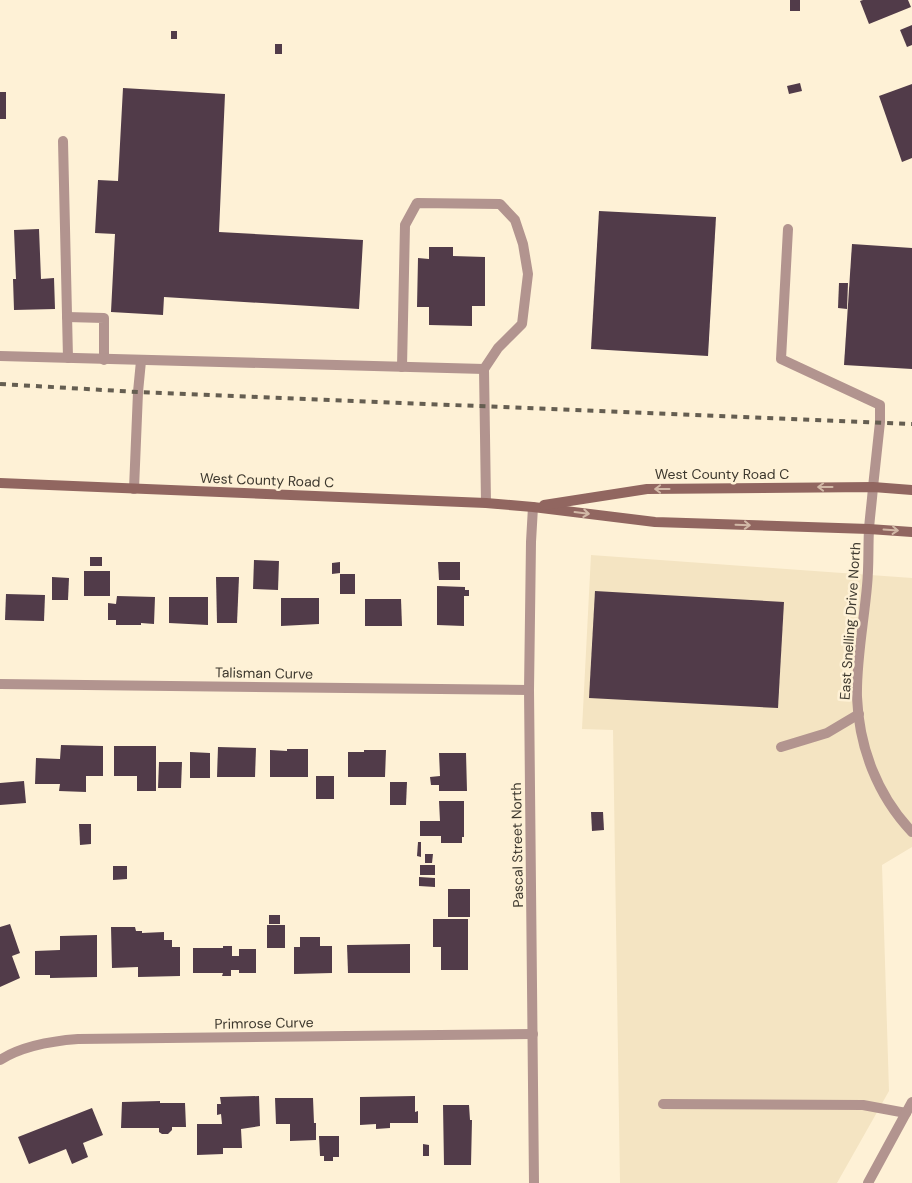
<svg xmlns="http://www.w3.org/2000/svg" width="912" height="1183" viewBox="0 0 912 1183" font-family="'DM Sans',sans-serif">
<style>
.built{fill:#f4e4c2}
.building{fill:#513b49}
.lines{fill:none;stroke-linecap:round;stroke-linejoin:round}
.service{stroke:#b2948f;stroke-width:10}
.minor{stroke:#b2948f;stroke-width:10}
.tertiary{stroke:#b2948f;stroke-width:10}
.secondary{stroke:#916660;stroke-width:10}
.rail{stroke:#655e51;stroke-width:4;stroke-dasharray:6 6;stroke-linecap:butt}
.oneway{stroke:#d2b9a7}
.labels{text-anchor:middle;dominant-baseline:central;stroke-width:5;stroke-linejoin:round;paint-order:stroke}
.street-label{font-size:14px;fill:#3d382e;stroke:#fef1d6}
</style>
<rect width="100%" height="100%" fill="#fef1d6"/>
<path class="built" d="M 591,555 L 912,578 L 912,847 L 882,865 L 889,1091 L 837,1183 L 620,1183 L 613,730 L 582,729 Z"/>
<g class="building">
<rect x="790" y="0" width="10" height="11"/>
<path d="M 863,0 L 908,0 L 911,7 L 869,24 L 860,1 Z"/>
<path d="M 912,25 L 912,45 L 907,47 L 900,30 Z"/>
<rect x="171" y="31" width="6" height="8"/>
<rect x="275" y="44" width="7" height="10"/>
<path d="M 800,83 L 802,91 L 789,94 L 787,86 Z"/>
<path d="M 912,84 L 912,158 L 902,162 L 879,96 Z"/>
<path d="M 123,88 L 225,94 L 219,232 L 363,240 L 359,309 L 164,297 L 163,315 L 111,312 L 115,234 L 95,233 L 98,180 L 118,181 Z"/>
<rect x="0" y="92" width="6" height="27"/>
<path d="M 599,211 L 716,217 L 708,356 L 591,349 Z"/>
<path d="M 39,229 L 41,279 L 54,278 L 55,309 L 14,310 L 13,279 L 16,279 L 14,230 Z"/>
<path d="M 852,244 L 912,248 L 912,369 L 844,365 Z"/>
<path d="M 429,247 L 453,247 L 453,256 L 485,257 L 485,306 L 472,306 L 472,326 L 429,325 L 429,307 L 417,307 L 418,258 L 429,259 Z"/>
<path d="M 839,283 L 848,283 L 847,309 L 838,308 Z"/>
<rect x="90" y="557" width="12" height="9"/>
<path d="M 254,560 L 279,561 L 278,590 L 253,589 Z"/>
<path d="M 340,562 L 340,573 L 332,574 L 332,563 Z"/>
<path d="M 438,562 L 460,562 L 460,580 L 439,580 Z"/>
<rect x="84" y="571" width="26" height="25"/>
<rect x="340" y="574" width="15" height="20"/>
<path d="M 52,577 L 69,578 L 68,600 L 52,600 Z"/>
<path d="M 216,577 L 239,577 L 237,623 L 217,623 Z"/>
<path d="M 437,586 L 465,587 L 465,590 L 469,590 L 469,596 L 464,596 L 464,626 L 437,625 Z"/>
<path d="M 595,591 L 784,602 L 778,708 L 589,698 Z"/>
<path d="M 6,594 L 45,595 L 44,621 L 5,620 Z"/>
<path d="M 117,596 L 155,597 L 154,624 L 141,623 L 141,625 L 116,625 L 116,620 L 108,620 L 108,603 L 116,604 Z"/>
<path d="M 169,597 L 208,597 L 208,625 L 169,623 Z"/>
<path d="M 281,598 L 319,598 L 319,624 L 281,626 Z"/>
<path d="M 365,599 L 401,599 L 402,626 L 365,626 Z"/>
<path d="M 61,745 L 103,746 L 103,776 L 86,776 L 86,792 L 59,791 L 60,784 L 35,784 L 36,758 L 60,759 Z"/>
<path d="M 114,746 L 156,746 L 156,791 L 137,791 L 137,776 L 114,776 Z"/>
<path d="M 218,747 L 256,748 L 255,777 L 217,777 Z"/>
<path d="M 287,749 L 308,749 L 308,777 L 270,777 L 270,750 L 287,751 Z"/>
<path d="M 364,750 L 386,750 L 385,777 L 348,777 L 348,752 L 364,752 Z"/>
<path d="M 190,752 L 210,753 L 210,778 L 190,778 Z"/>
<path d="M 439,753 L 466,753 L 467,791 L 439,791 L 439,785 L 431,785 L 430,777 L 440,776 Z"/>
<path d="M 159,762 L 182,762 L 181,788 L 158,788 Z"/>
<rect x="316" y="776" width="18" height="23"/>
<path d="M 24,781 L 26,803 L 0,805 L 0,783 Z"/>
<path d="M 390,782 L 407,782 L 406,805 L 390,805 Z"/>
<path d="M 439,801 L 464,801 L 464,837 L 462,837 L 462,843 L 441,843 L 441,836 L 420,836 L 420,821 L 440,821 Z"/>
<path d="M 591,812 L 603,812 L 604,830 L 592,831 Z"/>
<path d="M 79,824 L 91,824 L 91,844 L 80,845 Z"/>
<path d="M 418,842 L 421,842 L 421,857 L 417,856 Z"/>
<path d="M 425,854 L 433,854 L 432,863 L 425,863 Z"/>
<rect x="420" y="865" width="15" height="10"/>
<path d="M 113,866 L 127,866 L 127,879 L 113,880 Z"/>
<path d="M 419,877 L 435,878 L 435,887 L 419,886 Z"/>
<rect x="448" y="889" width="22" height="28"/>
<rect x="269" y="915" width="11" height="9"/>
<path d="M 433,919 L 468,919 L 468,970 L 441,970 L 441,947 L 433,947 Z"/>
<path d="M 10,924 L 20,953 L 12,956 L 20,978 L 0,987 L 0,927 Z"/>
<rect x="267" y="925" width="18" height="23"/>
<path d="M 111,927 L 135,927 L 136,931 L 142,931 L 142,933 L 164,932 L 164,940 L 172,940 L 172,947 L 180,947 L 180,976 L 138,977 L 138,967 L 112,968 Z"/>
<path d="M 97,935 L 97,977 L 50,978 L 50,975 L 35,975 L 35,951 L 60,950 L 60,936 Z"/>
<path d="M 300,937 L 320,937 L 320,946 L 332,946 L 332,973 L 294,974 L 294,947 L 300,947 Z"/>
<path d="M 410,944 L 410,973 L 348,973 L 347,945 Z"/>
<path d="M 223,946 L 232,946 L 232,956 L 239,956 L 239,949 L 256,949 L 256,973 L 239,973 L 239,970 L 231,970 L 231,976 L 222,976 L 223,973 L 193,973 L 193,948 L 223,948 Z"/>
<path d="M 259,1096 L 260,1126 L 241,1129 L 242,1148 L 223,1148 L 223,1154 L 197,1155 L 197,1124 L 222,1124 L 221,1114 L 217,1115 L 217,1104 L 221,1104 L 220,1097 Z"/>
<path d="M 415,1096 L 415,1112 L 418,1111 L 418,1123 L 390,1123 L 390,1128 L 376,1129 L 376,1124 L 360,1125 L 360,1097 Z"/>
<path d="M 275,1098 L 313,1098 L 314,1123 L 316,1123 L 316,1140 L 290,1141 L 290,1124 L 276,1124 Z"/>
<path d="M 160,1101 L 160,1103 L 185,1103 L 186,1127 L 172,1127 L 172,1130 L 168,1134 L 162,1134 L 159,1132 L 159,1128 L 121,1128 L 122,1102 Z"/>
<path d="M 443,1105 L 469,1105 L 470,1120 L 472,1120 L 471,1165 L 444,1165 Z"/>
<path d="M 92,1108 L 103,1135 L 83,1143 L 88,1157 L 72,1164 L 66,1149 L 29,1164 L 18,1137 Z"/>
<path d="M 319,1136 L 339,1136 L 339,1157 L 333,1157 L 333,1161 L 324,1161 L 324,1156 L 320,1156 Z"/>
<path d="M 423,1144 L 429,1145 L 429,1156 L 423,1156 Z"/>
</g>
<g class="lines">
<g class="service">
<path d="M 63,141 L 68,358"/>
<path d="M 788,229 L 781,359 L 880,405 L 880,422 L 873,487"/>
<path d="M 67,317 L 104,318 L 104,360"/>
<path d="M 0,356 L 484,369"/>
<path d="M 402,367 L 405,225 L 417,203 L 500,204 L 515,220 L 523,244 L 528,274 L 522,324 L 498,348 L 484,369 L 486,503"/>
<path d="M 134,489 L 138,392 L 141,361"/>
<path d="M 781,747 L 827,733 L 859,714"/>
<path d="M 663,1104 L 863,1105 L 906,1113"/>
<path d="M 868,1183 L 912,1102"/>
</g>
<g class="minor">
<path d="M 533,507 L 531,542 L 529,690 L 534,1183"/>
<path d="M 0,684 L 529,690"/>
<path d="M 0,1060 C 22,1046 51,1041 78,1039 L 533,1034"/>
</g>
<path class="tertiary" d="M 873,487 C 872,501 870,515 869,529 C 868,548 869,567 867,586 C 864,621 856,662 857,697 C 859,747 877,795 912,832"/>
<g class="secondary">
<path d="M 0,483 L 486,503 L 533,507 L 655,522 L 869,529 L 912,532"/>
<path d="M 544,505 L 647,489 L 873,487 L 912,490"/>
</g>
<path class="rail" d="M 0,384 L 138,392 L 912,424"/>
</g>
<defs><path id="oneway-shaft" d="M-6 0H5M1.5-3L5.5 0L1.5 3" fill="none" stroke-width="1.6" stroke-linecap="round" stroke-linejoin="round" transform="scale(1.25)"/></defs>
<g class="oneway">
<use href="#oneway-shaft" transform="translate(825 487) rotate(180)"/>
<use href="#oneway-shaft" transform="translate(662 489) rotate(180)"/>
<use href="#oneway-shaft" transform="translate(582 513) rotate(7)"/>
<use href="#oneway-shaft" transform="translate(743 525) rotate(2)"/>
<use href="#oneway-shaft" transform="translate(891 530) rotate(4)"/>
</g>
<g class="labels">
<g class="street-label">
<text x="722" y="474">West County Road C</text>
<text transform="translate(267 480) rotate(2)">West County Road C</text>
<text transform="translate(850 621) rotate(-86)">East Snelling Drive North</text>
<text transform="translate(264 673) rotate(1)">Talisman Curve</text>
<text transform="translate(517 845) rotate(-91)">Pascal Street North</text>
<text transform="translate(264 1023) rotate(-1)">Primrose Curve</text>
</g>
</g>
</svg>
